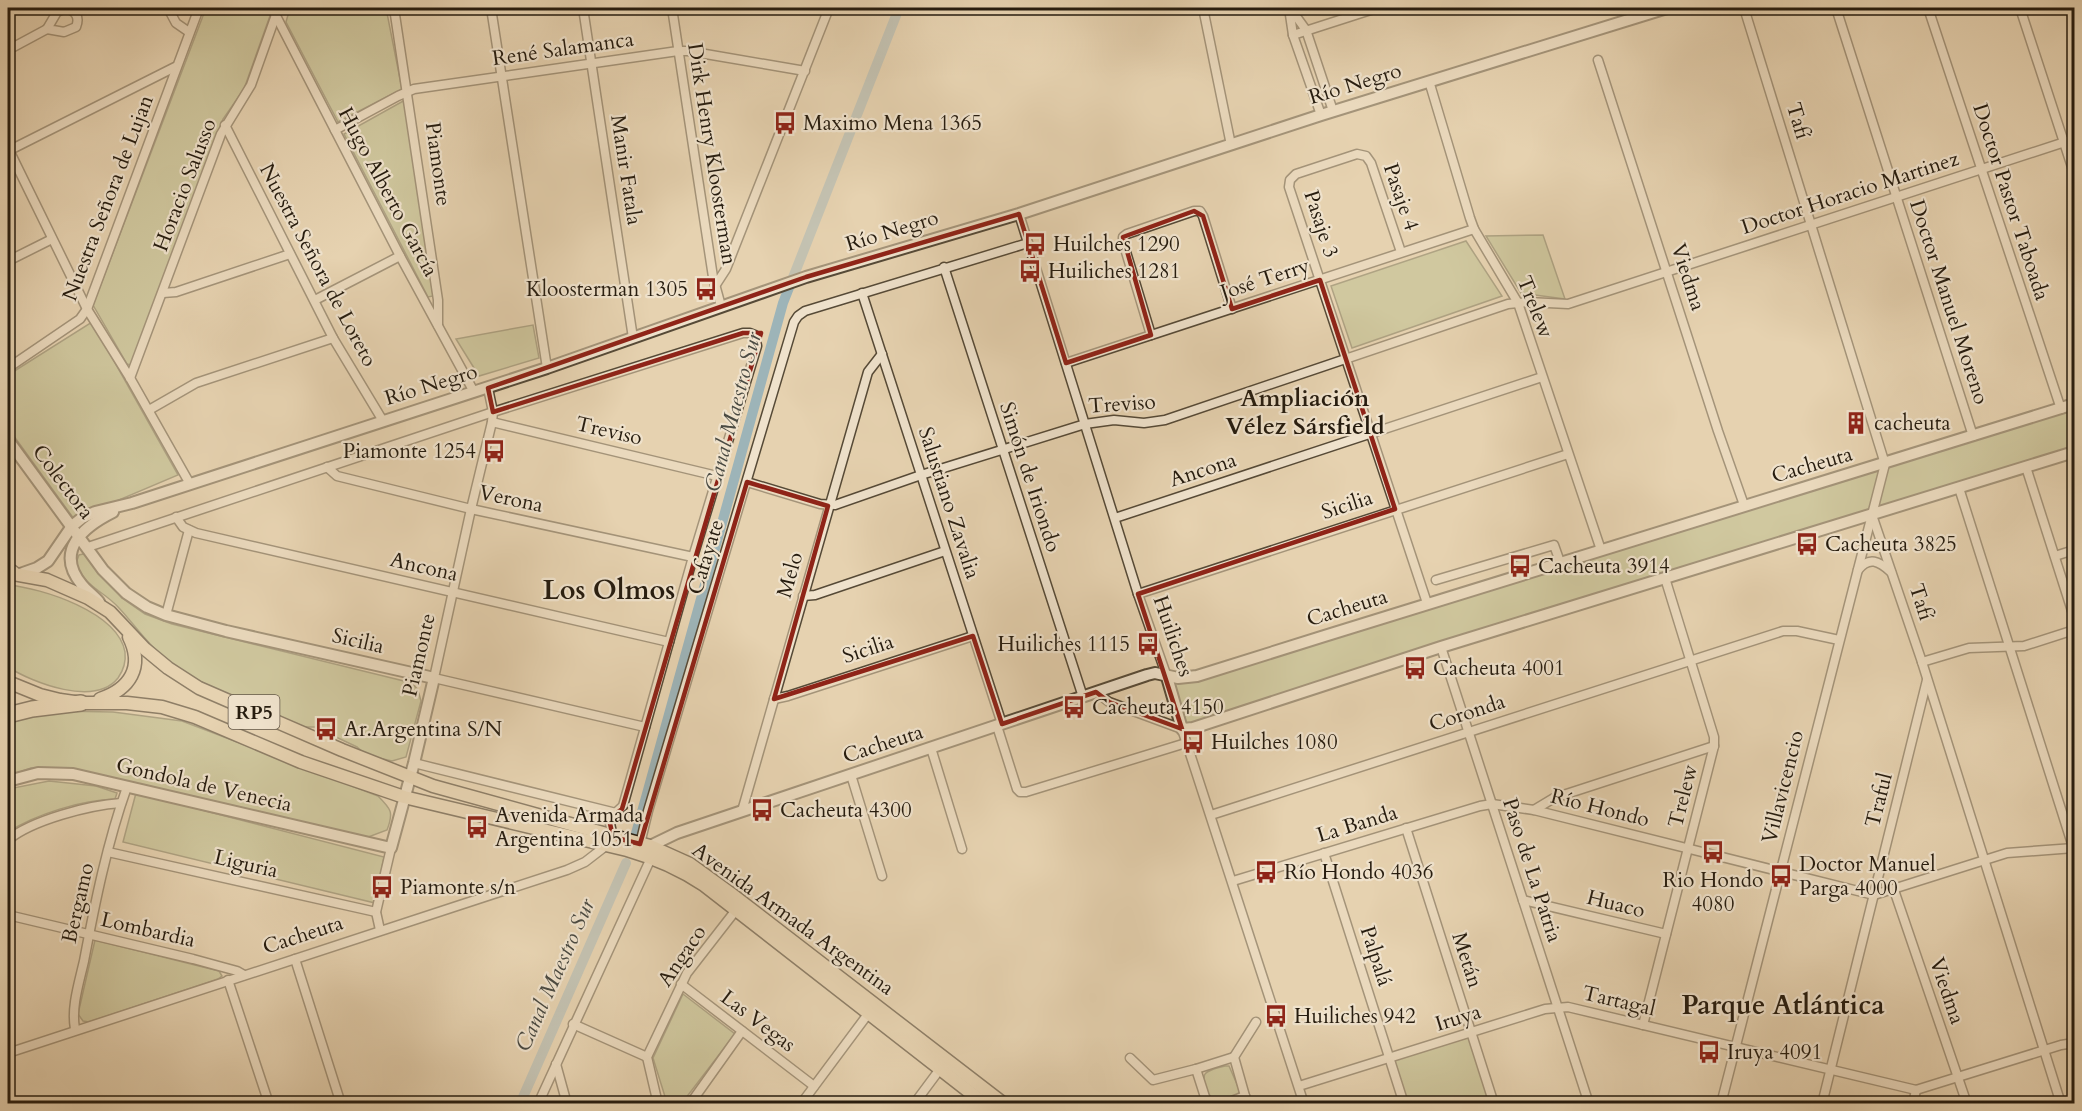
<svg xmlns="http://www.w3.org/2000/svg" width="2082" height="1111" viewBox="0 0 2082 1111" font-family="Cardo,serif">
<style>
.green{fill:#b6bc8b;stroke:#6e6c4d;stroke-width:1.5}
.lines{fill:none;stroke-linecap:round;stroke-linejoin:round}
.canal{stroke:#9db4b8;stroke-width:10}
.minor-casing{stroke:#564a37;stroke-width:11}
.tertiary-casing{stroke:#564a37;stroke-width:14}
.primary-casing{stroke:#261c0f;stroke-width:15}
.motorway-casing{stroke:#261c0f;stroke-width:18}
.minor{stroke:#efe2cc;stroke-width:8}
.tertiary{stroke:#efe2cc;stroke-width:10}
.primary{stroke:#e6d2b0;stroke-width:12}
.motorway{stroke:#e6d2b0;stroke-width:15}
.marked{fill:none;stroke:#8f2418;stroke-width:4.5;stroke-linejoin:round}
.labels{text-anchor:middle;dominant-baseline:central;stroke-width:4.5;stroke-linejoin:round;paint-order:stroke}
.shield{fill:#efe2cc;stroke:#625748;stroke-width:1.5}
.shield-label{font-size:20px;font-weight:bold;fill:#261c0f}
.street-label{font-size:21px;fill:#261c0f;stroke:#efe2cc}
.poi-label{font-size:21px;fill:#261c0f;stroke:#efe2cc;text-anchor:start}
.water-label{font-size:22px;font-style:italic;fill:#4a4a42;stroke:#efe2cc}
.quarter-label{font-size:24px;font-weight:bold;fill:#261c0f;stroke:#efe2cc}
.district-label{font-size:27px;font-weight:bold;fill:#261c0f;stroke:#efe2cc}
</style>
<rect width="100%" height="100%" fill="#e6d2b0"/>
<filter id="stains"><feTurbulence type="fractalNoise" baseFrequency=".00333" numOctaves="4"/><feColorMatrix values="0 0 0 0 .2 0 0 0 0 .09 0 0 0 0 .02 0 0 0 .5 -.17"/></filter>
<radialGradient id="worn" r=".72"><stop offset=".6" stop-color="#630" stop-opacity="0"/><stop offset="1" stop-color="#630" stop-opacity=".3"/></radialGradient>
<g class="green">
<path d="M 206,8 L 268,8 L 271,13 L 244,89 L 223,119 L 133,364 L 130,365 L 127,364 L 93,305 Z"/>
<path d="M 290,8 L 386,8 L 402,89 L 338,122 L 286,22 Z"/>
<path d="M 405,100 L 433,296 L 428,297 L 344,134 Z"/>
<path d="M 1543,235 L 1565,299 L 1521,293 L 1486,236 Z"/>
<path d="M 1466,241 L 1502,296 L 1352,348 L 1331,286 Z"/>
<path d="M 92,322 L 178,475 L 74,519 L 8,428 L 8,375 Z"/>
<path d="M 533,325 L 539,358 L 479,376 L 456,339 Z"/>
<path d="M 2074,404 L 2074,452 L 1182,729 L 1167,677 L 1178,678 Z"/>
<path d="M 83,554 L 88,556 L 122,598 L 145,614 L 172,624 L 412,683 L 418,690 L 421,701 L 406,757 L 392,761 L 366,755 L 357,747 L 315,727 L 301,727 C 257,707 199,687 162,656 C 145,641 134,624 119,608 C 102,589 87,590 76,563 L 79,555 Z"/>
<path d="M 8,585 C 42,588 118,612 125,652 C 126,661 123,671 118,678 C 95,707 33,683 8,667 Z"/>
<path d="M 59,711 L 113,712 L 182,721 L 378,796 C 391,809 394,812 387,830 L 363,839 L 67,769 L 31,768 L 8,776 L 8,721 Z"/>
<path d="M 49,781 L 96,786 L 117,793 L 115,799 C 82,800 36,814 8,832 L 8,789 Z"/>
<path d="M 136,793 L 384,857 L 375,903 L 123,842 Z"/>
<path d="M 95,940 L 219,971 L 222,976 L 218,979 L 89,1022 L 83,1021 L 78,1014 Z"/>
<path d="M 683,994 L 735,1034 L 682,1103 L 667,1103 L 653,1058 Z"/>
<path d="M 1470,1037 L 1491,1103 L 1407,1103 L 1393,1060 Z"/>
<path d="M 1225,1066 L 1229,1066 L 1240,1091 L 1237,1095 L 1215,1101 L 1210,1098 C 1201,1074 1199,1072 1225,1066 Z"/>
</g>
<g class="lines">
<g class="canal">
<path d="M 635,837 L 783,303 L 899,8"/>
<path d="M 520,1104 L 626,863"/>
</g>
<g class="minor-casing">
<g id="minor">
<path d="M 65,8 C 76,11 80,17 76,27 L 64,32 L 47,29 L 57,12 Z"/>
<path d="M 168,8 L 176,23 L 189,32"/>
<path d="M 272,8 L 400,256 L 474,392"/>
<path d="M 394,8 L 438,300 L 438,325"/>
<path d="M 491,8 L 547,368"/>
<path d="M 583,8 L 633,338"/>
<path d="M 672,8 L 713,277 L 721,306"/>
<path d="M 1203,8 L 1231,145"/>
<path d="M 1289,8 L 1293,35 L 1321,115"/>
<path d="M 1290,8 L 1306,30 L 1333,111"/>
<path d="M 1836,8 L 1973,436"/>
<path d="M 1928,8 L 2061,409"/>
<path d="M 2020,8 L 2074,173"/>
<path d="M 1293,35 L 1377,8"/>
<path d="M 8,50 L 47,29"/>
<path d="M 1598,60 L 1718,431 L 1744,505"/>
<path d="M 1429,81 L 1470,218 L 1474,229 L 1518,303 L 1601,550"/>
<path d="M 225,125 L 333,338 L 383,421"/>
<path d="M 335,130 L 398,96 L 414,89 L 678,51 L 688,51 L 805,71"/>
<path d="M 8,148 L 87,309 L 130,378 L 190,484"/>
<path d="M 8,151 L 175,67"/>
<path d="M 1019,214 L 1138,594 L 1167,677"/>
<path d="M 1401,252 L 1371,163 L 1366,156 L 1357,154 L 1296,174 L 1290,180 L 1289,187 L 1427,603"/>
<path d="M 8,261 L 52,239"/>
<path d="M 944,267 L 1083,697"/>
<path d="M 715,286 L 726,269 L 829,8"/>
<path d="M 163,293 L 176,292 L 290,254"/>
<path d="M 862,293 L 1002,724"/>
<path d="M 315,300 L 400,256"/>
<path d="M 1151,335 L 1123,242 L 1123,237 L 1127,234 L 1194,211 L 1200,211 L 1203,216 L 1232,309"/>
<path d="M 1066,363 L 1474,229"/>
<path d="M 8,368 L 80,319 L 87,309 L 199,8"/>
<path d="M 130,378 L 221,134 L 251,85 L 277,12"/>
<path d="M 488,388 L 493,412 L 492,422 L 471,509 L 434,678 L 645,727"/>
<path d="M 149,410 L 196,383 L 333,338"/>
<path d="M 492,422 L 717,476"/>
<path d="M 327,467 L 337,476 L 471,509 L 693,557"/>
<path d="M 2026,467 L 2074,617"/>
<path d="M 747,482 L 820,504 L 835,505 L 921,475 L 1085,424 L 1114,420 L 1144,423 L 1165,420 L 1508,304 L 1528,302 L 1568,304 L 2074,139"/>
<path d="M 1959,488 L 2074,850"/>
<path d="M 1872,515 L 1922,662 L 2061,1104"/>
<path d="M 176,517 L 183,527 L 196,533 L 669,642"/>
<path d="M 1115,518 L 1542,377"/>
<path d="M 88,547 L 493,412 L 743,333 L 750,333 L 755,335 L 757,346 L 693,557 L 623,806 L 609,819 L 613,837"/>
<path d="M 2055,556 L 2074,550"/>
<path d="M 1858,570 C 1869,556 1879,561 1891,572"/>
<path d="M 1436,580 L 1554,545 L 1560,562"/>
<path d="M 1138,594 L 1568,454"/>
<path d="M 803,596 L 815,595 L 945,551"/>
<path d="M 166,615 L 189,530"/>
<path d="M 1441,647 L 1589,1104"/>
<path d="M 1922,662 L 1969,648 L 2024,646 L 2074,630"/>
<path d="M 1096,692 L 1109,702 L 1182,729 L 1304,1104"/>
<path d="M 774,699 L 788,696 L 973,636"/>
<path d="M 997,726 L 1017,789 L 1020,792 L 1026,792 L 1186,743"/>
<path d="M 931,748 L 962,849"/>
<path d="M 414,763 L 616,813"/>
<path d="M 851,775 L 882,876"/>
<path d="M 1534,810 L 1554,798 L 1714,746"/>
<path d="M 742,811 L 868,372 L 882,354"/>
<path d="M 1211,815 L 1783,631 L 1797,631 L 1839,640"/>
<path d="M 1406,828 L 1494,1104"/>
<path d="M 8,840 C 32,820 90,805 121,803"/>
<path d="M 640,844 L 648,811 L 794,322 L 798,316 L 805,311 L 1028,243"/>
<path d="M 108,852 L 376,912"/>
<path d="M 1324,853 L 1404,1104"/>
<path d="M 1233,881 L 1480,806 L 1492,804 L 1534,810 L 1874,895 L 2007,853 L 2074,848"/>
<path d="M 1894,890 L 1967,1104"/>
<path d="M 1523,900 L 1666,934"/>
<path d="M 8,915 L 193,959 L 237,971 L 244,975"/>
<path d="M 380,930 L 376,912 L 391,848"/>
<path d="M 295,959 L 341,1104"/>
<path d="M 228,980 L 269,1104"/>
<path d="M 681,984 L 814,1086"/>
<path d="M 573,1024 L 647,1057"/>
<path d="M 1643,1025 L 1714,746 L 1714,737 L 1665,578"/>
<path d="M 75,1029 C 71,1007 79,983 84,961 C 95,903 107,843 127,787"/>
<path d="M 8,1053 L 567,870 L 585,862 L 607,845"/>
<path d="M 1234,1057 L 1256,1022"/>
<path d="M 1130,1058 L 1153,1080 L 1196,1069 L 1205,1097 L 1211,1104"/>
<path d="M 556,1064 L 567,1104"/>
<path d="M 1196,1069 L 1234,1057 L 1245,1096"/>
<path d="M 1299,1086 L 1545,1009 L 1568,1007 L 1916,1090 L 2061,1045 L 2074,1043"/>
<path d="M 538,1104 L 651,858"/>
<path d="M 658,1104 L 647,1057 L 687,973 L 736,910"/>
<path d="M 690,1104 L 742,1031"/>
<path d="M 801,1104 L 871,1010"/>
<path d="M 914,1104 L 940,1069"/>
<path d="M 1224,1104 L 1245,1096 L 1248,1104"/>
<path d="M 1721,1104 L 1885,464 L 1744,8"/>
<path d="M 1822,1104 L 1927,680"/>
<path d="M 1913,1104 L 1916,1090"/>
</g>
</g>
<g class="tertiary-casing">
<g id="tertiary">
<path d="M 8,440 L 103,570 L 126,593 L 147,607 L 166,615 L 226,631 L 434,678 L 414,763 L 391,848 L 73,774 L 38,773 L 8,781"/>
<path d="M 20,574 L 37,568 L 48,561 L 72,526 L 82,518 L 95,512 L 132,503 L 547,368 L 806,277 L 1019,214 L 1321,115 L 1667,8"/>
<path d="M 99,602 C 94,596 87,591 82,585 C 54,551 83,527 113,512"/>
<path d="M 1167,677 L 1182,729 L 1193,728 L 1441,647 L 2074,452"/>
<path d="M 646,848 L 677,833 L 1147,675 L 1155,673 L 1178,678 L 1197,676 C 1489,584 1782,495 2074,404"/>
</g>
</g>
<g class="primary-casing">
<g id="primary">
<path d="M 8,573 L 47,580 L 88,598 L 110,612 L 145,649 L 168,668 L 199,688 L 342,750 L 433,786 L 650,846 L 690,864 L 730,893 L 1004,1104"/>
<path d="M 8,682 L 40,695 L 60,700 L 81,703 L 127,703 L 162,707 L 195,717 L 301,762 L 404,797 L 627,850 C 655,858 680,869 704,885 L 985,1104"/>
<path d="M 100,699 C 130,689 144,667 129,637"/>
</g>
</g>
<g class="motorway-casing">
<g id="motorway">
<path d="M 8,571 L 12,573"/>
<path d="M 8,715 L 32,709 L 81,703"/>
</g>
</g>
<use href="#minor" class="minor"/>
<use href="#tertiary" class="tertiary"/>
<use href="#primary" class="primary"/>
<use href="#motorway" class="motorway"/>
</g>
<path d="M0 0H2082V1111H0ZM 1194,211 L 1203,216 L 1232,309 L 1320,280 L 1395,509 L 1138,594 L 1182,729 L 1109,702 L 1096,692 L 1002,724 L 973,636 L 774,699 L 828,506 L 747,482 L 640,844 L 613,837 L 609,819 L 622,809 L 761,333 L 743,333 L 493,412 L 488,388 L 806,277 L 1019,214 L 1066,363 L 1151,335 L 1123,237 Z" fill="#e6d2b0" fill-opacity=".55" fill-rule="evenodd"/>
<path class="marked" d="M 1194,211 L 1203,216 L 1232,309 L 1320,280 L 1395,509 L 1138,594 L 1182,729 L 1109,702 L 1096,692 L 1002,724 L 973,636 L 774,699 L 828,506 L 747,482 L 640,844 L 613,837 L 609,819 L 622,809 L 761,333 L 743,333 L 493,412 L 488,388 L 806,277 L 1019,214 L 1066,363 L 1151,335 L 1123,237 Z"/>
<defs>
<g id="bus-bare" transform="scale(1.8)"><path d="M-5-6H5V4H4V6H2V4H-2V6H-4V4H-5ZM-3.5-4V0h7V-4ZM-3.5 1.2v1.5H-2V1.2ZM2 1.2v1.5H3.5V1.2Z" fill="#8f2418" stroke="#efe2cc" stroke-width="2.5" paint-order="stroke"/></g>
<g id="building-bare" transform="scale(1.8)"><path d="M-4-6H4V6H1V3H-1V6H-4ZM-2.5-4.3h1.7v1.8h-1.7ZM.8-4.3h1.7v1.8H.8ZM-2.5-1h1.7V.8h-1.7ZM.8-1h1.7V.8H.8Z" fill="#8f2418" stroke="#efe2cc" stroke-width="2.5" paint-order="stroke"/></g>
</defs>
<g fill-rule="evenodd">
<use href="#bus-bare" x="785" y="123"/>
<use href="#bus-bare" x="1035" y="244"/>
<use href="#bus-bare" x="1030" y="271"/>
<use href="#bus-bare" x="706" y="289"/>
<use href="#building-bare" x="1856" y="423"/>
<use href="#bus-bare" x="494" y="451"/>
<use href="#bus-bare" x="1807" y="544"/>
<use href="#bus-bare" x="1520" y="566"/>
<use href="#bus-bare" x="1148" y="644"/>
<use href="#bus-bare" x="1415" y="668"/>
<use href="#bus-bare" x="1074" y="707"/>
<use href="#bus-bare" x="326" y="729"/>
<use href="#bus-bare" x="1193" y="742"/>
<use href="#bus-bare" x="762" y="810"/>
<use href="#bus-bare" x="477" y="827"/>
<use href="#bus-bare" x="1713" y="852"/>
<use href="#bus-bare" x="1266" y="872"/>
<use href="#bus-bare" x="1781" y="876"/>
<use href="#bus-bare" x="382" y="887"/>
<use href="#bus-bare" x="1276" y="1016"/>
<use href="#bus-bare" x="1709" y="1052"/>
</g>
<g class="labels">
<rect class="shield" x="228.5" y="695" width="51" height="34" rx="4.5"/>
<g class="shield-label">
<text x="254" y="712">RP5</text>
</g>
<g class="street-label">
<text transform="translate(563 49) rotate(-8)">René Salamanca</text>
<text transform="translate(1355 84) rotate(-17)">Río Negro</text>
<text transform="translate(1798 121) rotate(73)">Tafí</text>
<text transform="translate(712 154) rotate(81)">Dirk Henry Kloosterman</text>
<text transform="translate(438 164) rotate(82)">Piamonte</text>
<text transform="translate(626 170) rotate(81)">Manir Fatala</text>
<text transform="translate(185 185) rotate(-69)">Horacio Salusso</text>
<text transform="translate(388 192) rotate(62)">Hugo Alberto García</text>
<text transform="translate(1850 193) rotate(-18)">Doctor Horacio Martinez</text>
<text transform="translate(1401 197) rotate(71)">Pasaje 4</text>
<text transform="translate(108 198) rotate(-69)">Nuestra Señora de Lujan</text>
<text transform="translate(2011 202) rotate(72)">Doctor Pastor Taboada</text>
<text transform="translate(1321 224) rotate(72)">Pasaje 3</text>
<text transform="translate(892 231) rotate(-17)">Río Negro</text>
<text transform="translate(318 265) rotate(62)">Nuestra Señora de Loreto</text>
<text transform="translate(1688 277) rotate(72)">Viedma</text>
<text transform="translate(1265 279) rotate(-18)">José Terry</text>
<text transform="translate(1949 302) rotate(72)">Doctor Manuel Moreno</text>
<text transform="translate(1535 307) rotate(68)">Trelew</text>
<text transform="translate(431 385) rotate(-17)">Río Negro</text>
<text transform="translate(1122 404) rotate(-4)">Treviso</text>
<text transform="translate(609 431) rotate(13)">Treviso</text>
<text transform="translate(1812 465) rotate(-16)">Cacheuta</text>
<text transform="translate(1203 470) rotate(-18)">Ancona</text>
<text transform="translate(1030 477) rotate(72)">Simón de Iriondo</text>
<text transform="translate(63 482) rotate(53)">Colectora</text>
<text transform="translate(511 499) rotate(12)">Verona</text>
<text transform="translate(949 503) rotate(72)">Salustiano Zavalia</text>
<text transform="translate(1347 505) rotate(-18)">Sicilia</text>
<text transform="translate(706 557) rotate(-73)">Cafayate</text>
<text transform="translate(424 567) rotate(13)">Ancona</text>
<text transform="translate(790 575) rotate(-74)">Melo</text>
<text transform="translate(1921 602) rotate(72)">Tafí</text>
<text transform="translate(1347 608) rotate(-17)">Cacheuta</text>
<text transform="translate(1173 636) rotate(71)">Huiliches</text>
<text transform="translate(358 641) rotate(13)">Sicilia</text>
<text transform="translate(868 649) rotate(-18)">Sicilia</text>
<text transform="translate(419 655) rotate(-77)">Piamonte</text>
<text transform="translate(1467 713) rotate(-18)">Coronda</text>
<text transform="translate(883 744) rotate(-18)">Cacheuta</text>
<text transform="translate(204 785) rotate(13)">Gondola de Venecia</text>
<text transform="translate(1783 787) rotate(-76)">Villavicencio</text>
<text transform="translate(1683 796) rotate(-76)">Trelew</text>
<text transform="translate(1879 800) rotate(-76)">Traful</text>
<text transform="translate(1600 808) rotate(14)">Río Hondo</text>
<text transform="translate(1357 824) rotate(-17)">La Banda</text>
<text transform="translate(246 864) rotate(13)">Liguria</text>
<text transform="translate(1532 870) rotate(72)">Paso de La Patria</text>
<text transform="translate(78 903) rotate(-77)">Bergamo</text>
<text transform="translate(1616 904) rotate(14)">Huaco</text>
<text transform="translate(793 919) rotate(36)">Avenida Armada Argentina</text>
<text transform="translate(148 930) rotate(13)">Lombardia</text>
<text transform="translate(303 935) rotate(-18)">Cacheuta</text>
<text transform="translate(682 956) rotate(-56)">Angaco</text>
<text transform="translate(1376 956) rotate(72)">Palpalá</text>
<text transform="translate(1467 960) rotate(72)">Metán</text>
<text transform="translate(1947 991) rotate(71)">Viedma</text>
<text transform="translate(1619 1001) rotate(13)">Tartagal</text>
<text transform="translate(1458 1018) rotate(-17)">Iruya</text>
<text transform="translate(758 1021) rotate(37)">Las Vegas</text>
</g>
<g class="poi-label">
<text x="803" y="123">Maximo Mena 1365</text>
<text x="1053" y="244">Huilches 1290</text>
<text x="1048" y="271">Huiliches 1281</text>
<text x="688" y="289" text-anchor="end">Kloosterman 1305</text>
<text x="1874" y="423">cacheuta</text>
<text x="476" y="451" text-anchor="end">Piamonte 1254</text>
<text x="1825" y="544">Cacheuta 3825</text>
<text x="1538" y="566">Cacheuta 3914</text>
<text x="1130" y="644" text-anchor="end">Huiliches 1115</text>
<text x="1433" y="668">Cacheuta 4001</text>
<text x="1092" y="707">Cacheuta 4150</text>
<text x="344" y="729">Ar.Argentina S/N</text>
<text x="1211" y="742">Huilches 1080</text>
<text x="780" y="810">Cacheuta 4300</text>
<text x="495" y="815">Avenida Armada<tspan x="495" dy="24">Argentina 1051</tspan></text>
<text x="1799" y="864">Doctor Manuel<tspan x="1799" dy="24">Parga 4000</tspan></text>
<text x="1284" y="872">Río Hondo 4036</text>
<text x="1713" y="880" text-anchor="middle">Rio Hondo<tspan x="1713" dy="24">4080</tspan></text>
<text x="400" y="887">Piamonte s/n</text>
<text x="1294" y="1016">Huiliches 942</text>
<text x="1727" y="1052">Iruya 4091</text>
</g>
<g class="water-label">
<text transform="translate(733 412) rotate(-75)">Canal Maestro Sur</text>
<text transform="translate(555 975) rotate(-66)">Canal Maestro Sur</text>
</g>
<g class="quarter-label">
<text x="1305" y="398">Ampliación<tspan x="1305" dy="28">Vélez Sársfield</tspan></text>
</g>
<g class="district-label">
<text x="609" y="590">Los Olmos</text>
<text x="1783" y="1005">Parque Atlántica</text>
</g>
</g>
<rect width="2082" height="1111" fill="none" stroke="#e6d2b0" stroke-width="30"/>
<rect x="9" y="9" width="2064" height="1093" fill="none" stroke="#261c0f" stroke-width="3"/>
<rect x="15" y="15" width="2052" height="1081" fill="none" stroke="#261c0f" stroke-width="1.5"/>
<rect width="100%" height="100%" filter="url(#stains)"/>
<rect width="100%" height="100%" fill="url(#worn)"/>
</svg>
